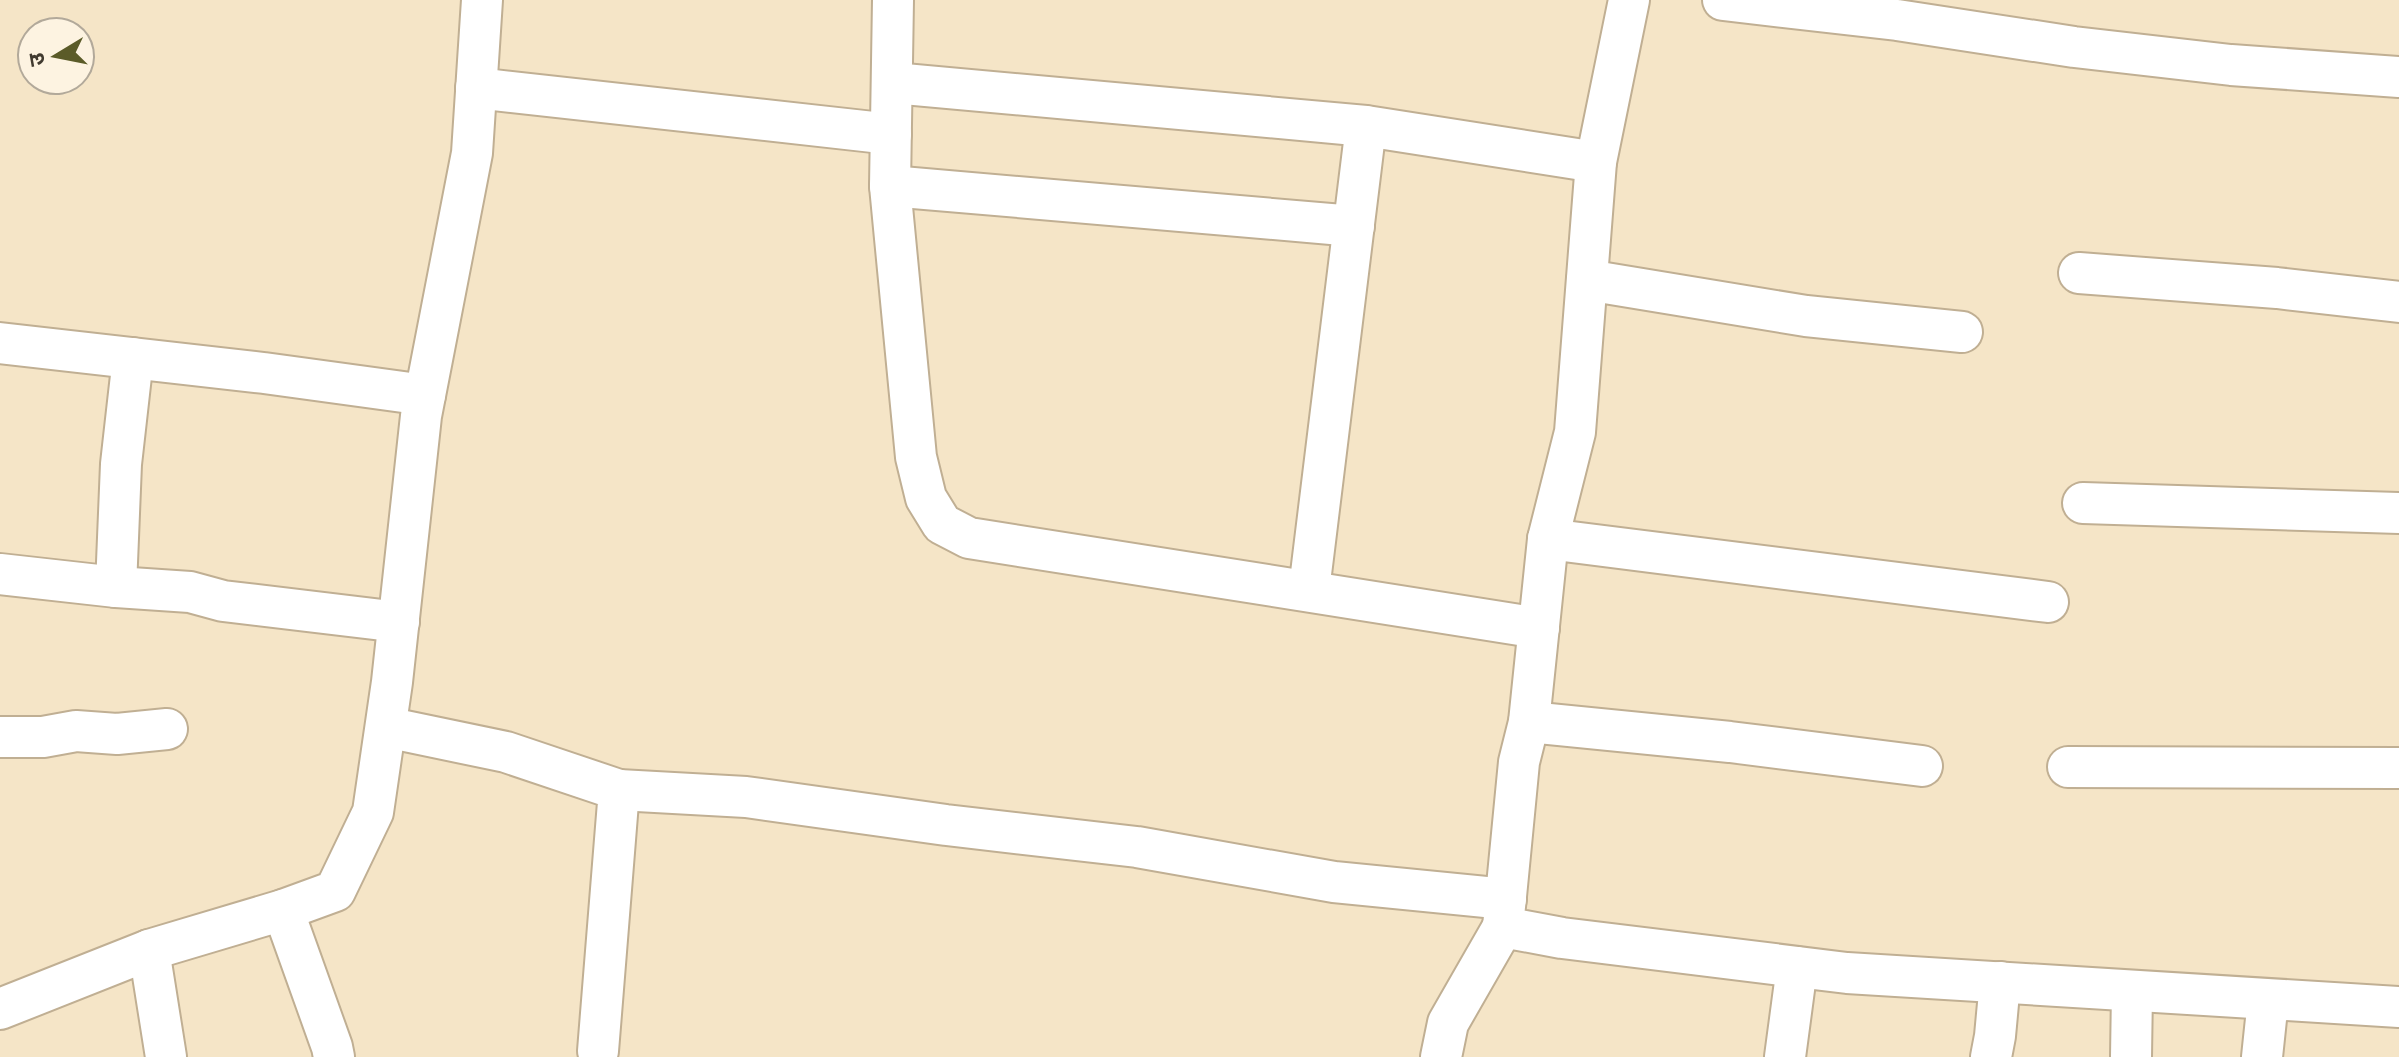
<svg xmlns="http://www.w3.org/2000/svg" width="2399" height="1057" viewBox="0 0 2399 1057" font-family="'Asap Condensed','Noto Sans Devanagari',sans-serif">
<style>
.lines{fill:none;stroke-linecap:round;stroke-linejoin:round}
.minor-casing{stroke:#c0af93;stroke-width:44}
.minor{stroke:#fff;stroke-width:40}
</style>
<rect width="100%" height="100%" fill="#f5e5c7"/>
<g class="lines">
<g class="minor-casing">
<g id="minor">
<path d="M 893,0 L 890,186 L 916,457 L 926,498 L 942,524 L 969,538 L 1539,628"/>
<path d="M 1629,0 L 1596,162 L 1575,432 L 1548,539 L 1529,722 L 1519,762 L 1503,927 L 1562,938 L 1847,973 L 2399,1007"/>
<path d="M 1723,0 L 1897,20 L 2074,47 L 2231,65 L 2399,77"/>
<path d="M 893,83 L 1366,126 L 1596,162"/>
<path d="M 476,88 L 891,134"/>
<path d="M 890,186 L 1354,226"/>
<path d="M 2079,273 L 2277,288 L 2399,302"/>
<path d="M 1587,280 L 1806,316 L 1962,332"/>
<path d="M 0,343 L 264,373 L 425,395"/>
<path d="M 2083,503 L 2399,513"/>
<path d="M 1548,539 L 2048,602"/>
<path d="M 0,574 L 116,587 L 190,592 L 223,601 L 399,622"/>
<path d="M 116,587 L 121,464 L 133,358"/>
<path d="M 1309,590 L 1366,126"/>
<path d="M 1529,722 L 1730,742 L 1922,766"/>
<path d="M 386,727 L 506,752 L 619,790 L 598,1051"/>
<path d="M 0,737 L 43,737 L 76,731 L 117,734 L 167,729"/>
<path d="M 2068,767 L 2399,768"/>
<path d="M 619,790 L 746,797 L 946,825 L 1137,847 L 1334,882 L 1506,899"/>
<path d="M 283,910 L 332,1047 L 334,1057"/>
<path d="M 149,950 L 166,1057"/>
<path d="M 0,1009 L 149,950 L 283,910 L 335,891 L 373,812 L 392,682 L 421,416 L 472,153 L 482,0"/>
<path d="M 1441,1057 L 1448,1023 L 1503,927"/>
<path d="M 1785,1057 L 1797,967"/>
<path d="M 1991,1057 L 1995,1036 L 2000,982"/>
<path d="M 2131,1057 L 2132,991"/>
<path d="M 2262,1057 L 2268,1000"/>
</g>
</g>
<use href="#minor" class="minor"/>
</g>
<g transform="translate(56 56) rotate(260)"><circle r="38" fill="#fdf3e1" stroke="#b2a99a" stroke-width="2"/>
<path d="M0-6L14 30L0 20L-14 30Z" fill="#5b5b28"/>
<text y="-12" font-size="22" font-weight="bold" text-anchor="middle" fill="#413a2f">उ</text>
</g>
</svg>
